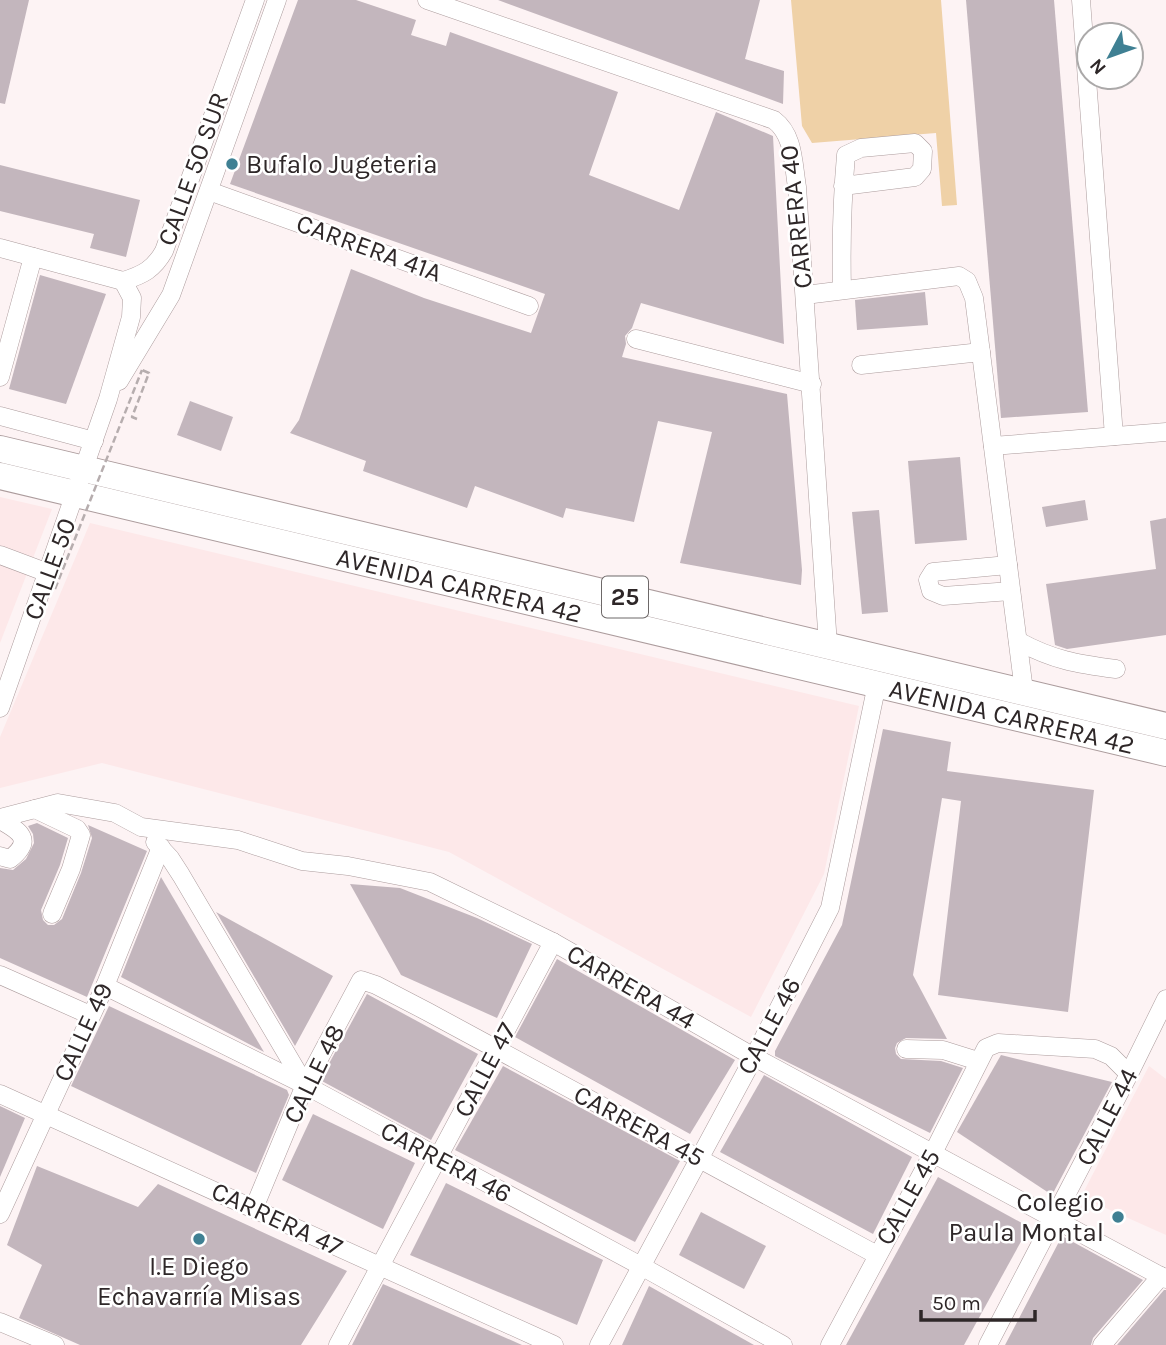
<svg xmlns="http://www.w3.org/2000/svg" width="1166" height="1345" viewBox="0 0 1166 1345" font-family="Karla,sans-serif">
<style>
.built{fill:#fde8e9}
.green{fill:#efd1a7}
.building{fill:#c3b6bd}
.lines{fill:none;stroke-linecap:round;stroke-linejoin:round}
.minor-casing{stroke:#ac9c9d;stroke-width:19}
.highway-casing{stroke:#ac9c9d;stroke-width:28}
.path{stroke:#b6adae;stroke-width:2.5;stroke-dasharray:7 3.5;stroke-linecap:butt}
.minor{stroke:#fff;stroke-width:18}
.highway{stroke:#fff;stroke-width:26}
.path-bridge{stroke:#b6adae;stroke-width:2.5;stroke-dasharray:7 3.5;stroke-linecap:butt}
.poi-dot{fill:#3f8093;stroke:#fff;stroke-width:2.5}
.labels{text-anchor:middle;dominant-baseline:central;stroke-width:5;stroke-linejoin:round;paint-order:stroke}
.shield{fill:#fff;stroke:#6d6868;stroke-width:2}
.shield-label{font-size:24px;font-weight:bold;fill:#2e2728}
.poi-label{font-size:26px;fill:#2e2728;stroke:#fff;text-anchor:start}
.street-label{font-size:26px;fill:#2e2728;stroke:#fff}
</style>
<rect width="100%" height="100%" fill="#fdf3f4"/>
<g class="built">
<path d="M 0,497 L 52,509 L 0,643 Z"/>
<path d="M 90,523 L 859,706 L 824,874 L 751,1017 L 449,852 L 102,763 L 0,788 L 0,737 Z"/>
<path d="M 1149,1066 L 1166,1079 L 1166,1235 L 1081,1197 Z"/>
</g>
<path class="green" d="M 791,0 L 941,0 L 957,205 L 942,206 L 936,133 L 812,143 L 802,126 Z"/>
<g class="building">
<path d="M 0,0 L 29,0 L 5,104 L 0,103 Z"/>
<path d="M 298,0 L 356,0 L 416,20 L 411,35 L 446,46 L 450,32 L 618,92 L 589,175 L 679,210 L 716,112 L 773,136 L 784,344 L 641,303 L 632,328 L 625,336 L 626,344 L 622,357 L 787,394 L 802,570 L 801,585 L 680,563 L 712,432 L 658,421 L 634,522 L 566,508 L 563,518 L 475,486 L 467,508 L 363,471 L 366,461 L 290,433 L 299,420 L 351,269 L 424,298 L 531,333 L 545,294 L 230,184 Z"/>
<path d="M 498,0 L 760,0 L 745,59 L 784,71 L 783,104 Z"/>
<path d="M 966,0 L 1054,0 L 1088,412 L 1001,418 Z"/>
<path d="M 0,165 L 140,200 L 126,257 L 90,248 L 94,234 L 0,211 Z"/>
<path d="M 40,275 L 106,294 L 66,404 L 9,389 Z"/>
<path d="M 925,292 L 928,325 L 857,330 L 855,300 Z"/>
<path d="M 190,401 L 233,417 L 221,451 L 177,435 Z"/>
<path d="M 960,457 L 967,540 L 915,544 L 908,461 Z"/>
<path d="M 1085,500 L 1088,520 L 1046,527 L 1042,507 Z"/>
<path d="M 879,510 L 888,612 L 862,614 L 852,512 Z"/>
<path d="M 1166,518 L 1166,635 L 1067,649 L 1055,645 L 1046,584 L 1156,569 L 1150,521 Z"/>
<path d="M 883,729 L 951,742 L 947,771 L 1094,790 L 1068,1012 L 938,995 L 961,801 L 942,798 L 913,975 L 947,1039 L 906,1038 L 897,1043 L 895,1048 L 896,1054 L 901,1059 L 941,1061 L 963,1068 L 930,1133 L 775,1056 L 775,1051 L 842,925 Z"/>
<path d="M 37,823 L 68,838 L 60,865 L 41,910 L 43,920 L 48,925 L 54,925 L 62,919 L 81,873 L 92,838 L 88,825 L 147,851 L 87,997 L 0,958 L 0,868 L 13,870 L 26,859 L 34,843 L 33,834 L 28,826 Z"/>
<path d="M 161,877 L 264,1052 L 121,977 Z"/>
<path d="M 350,884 L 400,888 L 477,918 L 532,944 L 497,1018 L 401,975 Z"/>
<path d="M 216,912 L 333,976 L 295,1046 L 218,915 Z"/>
<path d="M 557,959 L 735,1060 L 690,1134 L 515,1037 Z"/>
<path d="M 367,994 L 478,1054 L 431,1140 L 320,1080 Z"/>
<path d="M 109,1006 L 287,1090 L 289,1095 L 256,1173 L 71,1086 Z"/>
<path d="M 1001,1055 L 1112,1082 L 1052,1195 L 957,1132 Z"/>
<path d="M 503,1066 L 680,1161 L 635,1242 L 455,1150 Z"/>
<path d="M 764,1075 L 912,1157 L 873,1234 L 720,1152 Z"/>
<path d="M 0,1106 L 25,1118 L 0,1177 Z"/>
<path d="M 313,1114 L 415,1163 L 383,1229 L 282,1180 Z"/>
<path d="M 37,1166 L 138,1207 L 158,1184 L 347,1271 L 301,1345 L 80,1345 L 19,1318 L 42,1265 L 7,1245 Z"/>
<path d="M 938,1177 L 1029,1227 L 964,1345 L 846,1345 Z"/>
<path d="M 446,1183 L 603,1260 L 577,1325 L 410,1255 Z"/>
<path d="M 701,1212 L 766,1246 L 744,1289 L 679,1255 Z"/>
<path d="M 1062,1236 L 1143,1280 L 1093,1338 L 1091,1345 L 1005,1345 Z"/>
<path d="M 383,1284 L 522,1345 L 352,1345 Z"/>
<path d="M 649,1286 L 754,1345 L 622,1345 Z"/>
<path d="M 1164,1290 L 1166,1290 L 1166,1345 L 1117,1345 Z"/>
</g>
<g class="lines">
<g class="minor-casing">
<g id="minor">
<path d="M 427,0 L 774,120 C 794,135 793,163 797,187 L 828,645"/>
<path d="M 1081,0 L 1114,436"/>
<path d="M 209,191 L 529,306"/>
<path d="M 0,248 L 123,281"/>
<path d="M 123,281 C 143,275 154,269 164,251 L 255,0"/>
<path d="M 842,290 C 841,245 842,200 846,155 L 861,148 L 915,143 L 923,151 L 922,169 L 915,177 L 843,186"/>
<path d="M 805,295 L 959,276 L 967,281 L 974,298 L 1024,691"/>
<path d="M 636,339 L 812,384"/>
<path d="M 861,365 L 981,352"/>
<path d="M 0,377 L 33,257"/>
<path d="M 119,381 L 171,295 L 277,0"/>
<path d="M 0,416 L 94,441"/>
<path d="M 993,446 L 1166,432"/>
<path d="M 0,555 L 48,573"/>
<path d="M 1008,565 L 933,572 L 928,580 L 931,591 L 943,596 L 1011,591"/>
<path d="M 1018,641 C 1053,660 1077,664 1116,669"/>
<path d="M 0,708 L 108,399 L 131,317 L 132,298 L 123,281"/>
<path d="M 35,809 L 77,829 L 81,835 L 71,869 L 52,914"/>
<path d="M 0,818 L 58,803 L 115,813 L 141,827 L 238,840 L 302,861 L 348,866 L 430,882 L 553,942 L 754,1057 L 1166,1279"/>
<path d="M 0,820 C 20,831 34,840 10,859 L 0,856"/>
<path d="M 155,842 L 170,858 L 181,875 L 305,1085"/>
<path d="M 0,975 L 90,1015"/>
<path d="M 105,986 L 305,1085 L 641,1266 L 783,1345"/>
<path d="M 906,1049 L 943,1050 L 978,1061"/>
<path d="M 0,1094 L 554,1345"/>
<path d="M 254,1208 L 305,1085 L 361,980 L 376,985 L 428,1012 L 877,1255"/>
<path d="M 0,1214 L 105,986 L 161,847"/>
<path d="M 0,1322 L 55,1345"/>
<path d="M 338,1345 L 553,942"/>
<path d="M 599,1345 L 754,1057 L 830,908 L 877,684"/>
<path d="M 830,1345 L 933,1153 L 986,1048 L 998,1043 L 1095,1049 L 1111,1056 L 1129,1074"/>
<path d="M 988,1345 L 1129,1074 L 1166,999"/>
<path d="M 1102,1345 L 1161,1276"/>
</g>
</g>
<g class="highway-casing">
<g id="highway">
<path d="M 0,449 L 1166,726"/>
<path id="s1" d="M 0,476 L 1166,753"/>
</g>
</g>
<path class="path" d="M 137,419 L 132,417 L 149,373 L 142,370"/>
<use href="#minor" class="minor"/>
<use href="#highway" class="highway"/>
<path class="path-bridge" d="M 55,589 L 142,370"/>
</g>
<g class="poi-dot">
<circle cx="232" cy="164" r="7"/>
<circle cx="1118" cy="1217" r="7"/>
<circle cx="199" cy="1239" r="7"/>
</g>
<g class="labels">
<rect class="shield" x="602" y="576.5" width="46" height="41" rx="5"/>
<g class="shield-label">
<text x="625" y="597">25</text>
</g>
<g class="poi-label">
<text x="246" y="164">Bufalo Jugeteria</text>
<text x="1104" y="1202" text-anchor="end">Colegio<tspan x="1104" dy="30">Paula Montal</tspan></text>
<text x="199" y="1266" text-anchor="middle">I.E Diego<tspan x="199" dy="30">Echavarría Misas</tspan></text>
</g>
<g class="street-label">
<text transform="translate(193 169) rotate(-70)">CALLE 50 SUR</text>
<text transform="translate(796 217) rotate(-96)">CARRERA 40</text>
<text transform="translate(369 248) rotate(20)">CARRERA 41A</text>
<text transform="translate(50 569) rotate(-70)">CALLE 50</text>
<text stroke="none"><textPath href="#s1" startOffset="472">AVENIDA CARRERA 42</textPath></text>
<text stroke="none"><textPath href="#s1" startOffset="1040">AVENIDA CARRERA 42</textPath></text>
<text transform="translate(631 987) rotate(30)">CARRERA 44</text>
<text transform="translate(769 1026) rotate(-62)">CALLE 46</text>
<text transform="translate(83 1032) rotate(-65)">CALLE 49</text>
<text transform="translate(485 1070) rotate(-62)">CALLE 47</text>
<text transform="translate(314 1074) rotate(-64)">CALLE 48</text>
<text transform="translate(1107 1117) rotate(-63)">CALLE 44</text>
<text transform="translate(639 1126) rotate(28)">CARRERA 45</text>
<text transform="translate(446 1162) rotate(28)">CARRERA 46</text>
<text transform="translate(908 1197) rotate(-61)">CALLE 45</text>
<text transform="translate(277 1219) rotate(25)">CARRERA 47</text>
</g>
</g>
<g transform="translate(1110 56) rotate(229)"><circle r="33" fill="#ffffff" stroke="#aba9a9" stroke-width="2"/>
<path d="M0-5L12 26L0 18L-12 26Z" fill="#3f8093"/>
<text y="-10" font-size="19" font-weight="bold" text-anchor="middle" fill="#2e2728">N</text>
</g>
<path d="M921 1310v10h114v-10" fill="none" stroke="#2e2728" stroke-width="3.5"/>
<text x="932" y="1310" font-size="21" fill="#2e2728" stroke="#ffffff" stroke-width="5" paint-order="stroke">50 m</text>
</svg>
